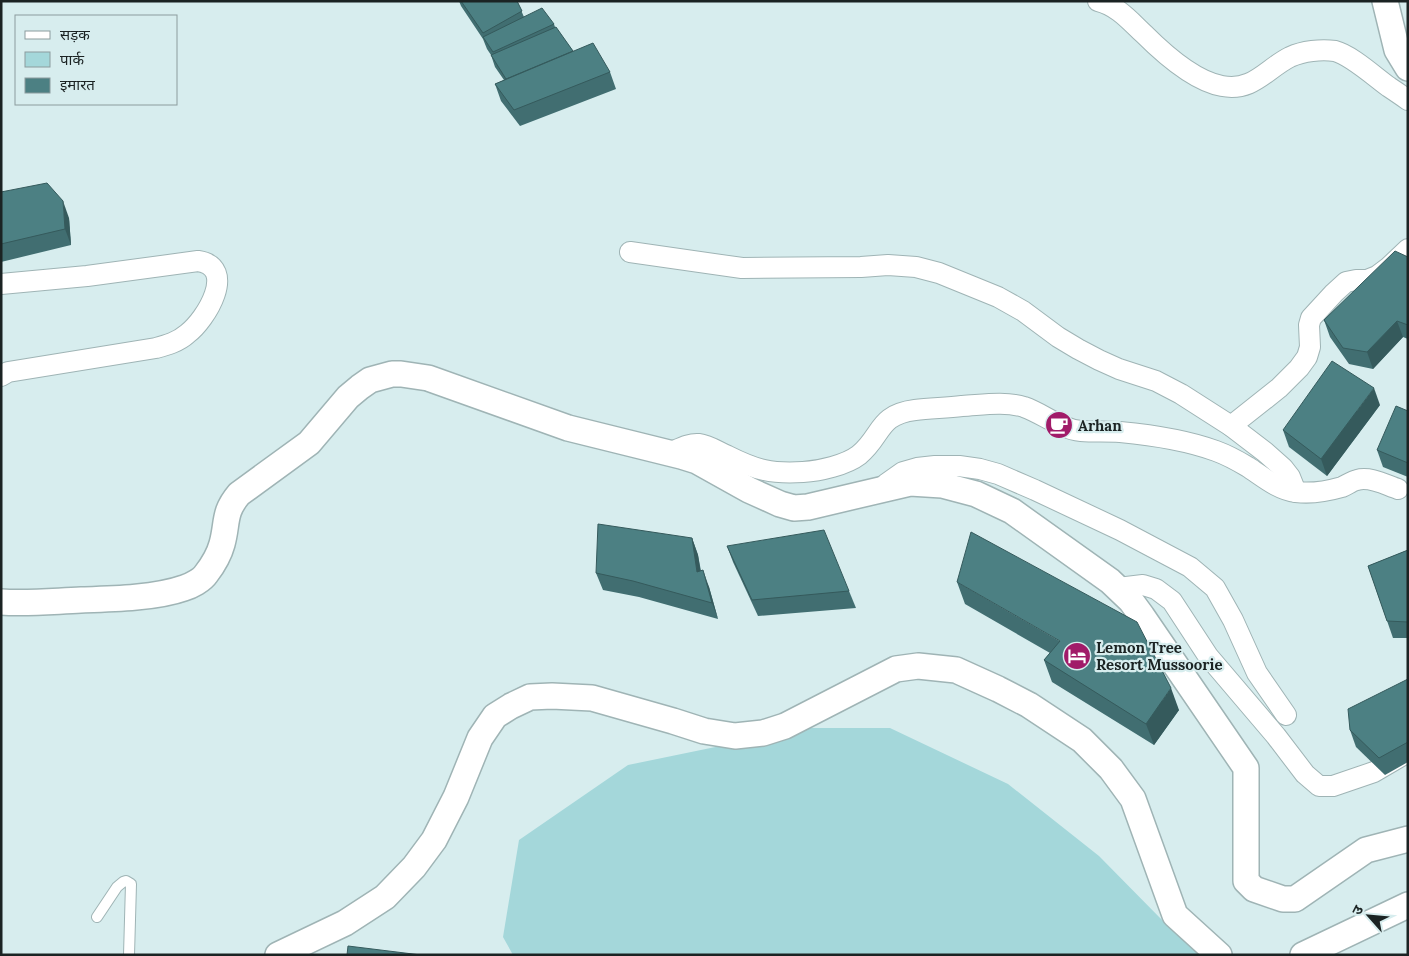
<svg xmlns="http://www.w3.org/2000/svg" width="1409" height="956" viewBox="0 0 1409 956" font-family="Lora,'Noto Sans Devanagari',serif">
<style>
.green{fill:#a4d7da}
.lines{fill:none;stroke-linecap:round;stroke-linejoin:round}
.service-casing{stroke:#9fb4b5;stroke-width:12}
.minor-casing{stroke:#9fb4b5;stroke-width:22}
.tertiary-casing{stroke:#9fb4b5;stroke-width:28}
.service{stroke:#fff;stroke-width:10}
.minor{stroke:#fff;stroke-width:20}
.tertiary{stroke:#fff;stroke-width:25}
.wall{fill:#416e71}
.shaded-wall{fill:#355a5c}
.building{fill:#4c8083;stroke:#355a5c}
.labels{text-anchor:middle;dominant-baseline:central;stroke-width:4.5;stroke-linejoin:round;paint-order:stroke}
.poi-label{font-size:15px;font-weight:bold;fill:#1b2323;stroke:#d7edee;text-anchor:start}
</style>
<rect width="100%" height="100%" fill="#d7edee"/>
<path class="green" d="M 808,728 L 890,728 L 1008,784 L 1099,856 L 1164,922 L 1212,955 L 513,955 L 503,937 L 519,840 L 628,765 Z"/>
<g class="lines">
<g class="service-casing">
<path id="service" d="M 97,917 L 117,887 L 123,882 L 126,881 L 131,884 L 129,955"/>
</g>
<g class="minor-casing">
<g id="minor">
<path d="M 1098,1 C 1118,6 1130,21 1144,34 C 1164,54 1194,81 1222,86 C 1253,92 1266,69 1290,57 C 1303,51 1321,49 1335,51 C 1351,55 1375,77 1389,87 C 1395,91 1401,95 1408,100"/>
<path d="M 630,252 L 742,268 L 861,267 L 888,265 L 916,267 L 939,273 L 998,297 L 1023,311 L 1058,337 L 1078,349 L 1099,360 L 1119,369 L 1156,381 L 1181,394 L 1231,426 L 1265,452 L 1283,468 L 1290,477 L 1296,492"/>
<path d="M 1,284 L 87,276 L 198,261 C 238,267 206,320 187,334 C 178,342 167,345 156,348 L 8,372 L 1,376"/>
<path d="M 1231,426 L 1279,388 L 1299,368 L 1307,357 L 1310,347 L 1309,325 L 1311,318 L 1334,293 L 1346,282 L 1356,280 L 1367,280 L 1377,276 L 1389,267 L 1408,249"/>
<path d="M 669,453 C 679,449 689,443 699,444 C 708,445 719,452 728,456 C 756,470 771,474 803,472 C 820,471 846,465 859,455 C 883,435 877,415 915,410 C 930,408 946,408 962,406 C 982,405 1004,401 1024,407 C 1044,414 1060,429 1081,431 C 1094,432 1107,431 1120,432 C 1152,435 1186,440 1216,451 C 1227,455 1238,461 1248,467 C 1262,476 1278,490 1296,492 C 1312,494 1328,491 1342,487 C 1347,485 1352,481 1357,480 C 1370,476 1386,485 1398,489"/>
<path d="M 886,484 L 903,472 L 917,468 L 935,466 L 959,466 L 980,469 L 998,474 L 1035,490 L 1120,530 L 1190,567 L 1215,588 L 1233,620 L 1257,673 L 1286,715"/>
<path d="M 1118,588 L 1143,585 L 1156,589 L 1172,601 L 1208,656 L 1276,736 L 1305,774 L 1319,786 L 1333,786 L 1374,772 L 1408,752"/>
</g>
</g>
<g class="tertiary-casing">
<g id="tertiary">
<path d="M 1385,1 L 1397,50 L 1408,68"/>
<path d="M 1,602 C 28,604 55,601 81,600 C 112,599 156,598 184,588 C 191,586 202,580 206,574 C 213,565 219,555 222,544 C 228,522 223,513 239,494 L 309,443 L 348,397 L 360,387 L 370,380 L 392,374 L 401,374 L 428,378 L 568,428 L 681,456 L 697,461 L 749,490 L 780,504 L 794,508 L 808,507 L 910,483 L 942,485 L 976,494 L 1012,511 L 1110,581 L 1131,601 L 1142,616 L 1246,768 L 1246,881 L 1254,889 L 1283,899 L 1295,899 L 1366,850 L 1408,839"/>
<path d="M 278,955 L 345,923 L 385,897 L 414,867 L 434,840 L 456,797 L 480,738 L 495,716 L 511,706 L 530,697 L 552,696 L 592,698 L 673,721 L 704,731 L 735,736 L 763,733 L 785,726 L 896,669 L 918,666 L 956,670 L 998,689 L 1029,705 L 1082,740 L 1111,769 L 1133,799 L 1175,915 L 1219,955"/>
<path d="M 1303,955 L 1408,905"/>
</g>
</g>
<use href="#service" class="service"/>
<use href="#minor" class="minor"/>
<use href="#tertiary" class="tertiary"/>
</g>
<g class="wall">
<path d="M 459,1 L 517,1 L 524,17 L 554,24 L 555,27 L 573,51 L 610,72 L 616,89 L 520,126 L 501,101 L 495,84 L 504,80 L 495,67 L 491,55 L 487,49 L 483,39 L 461,6 Z"/>
<path d="M 1,192 L 69,218 L 71,245 L 1,262 Z"/>
<path d="M 1408,257 L 1408,339 L 1403,337 L 1373,369 L 1349,364 L 1330,337 L 1324,320 Z"/>
<path d="M 1380,405 L 1327,476 L 1289,447 L 1283,430 Z"/>
<path d="M 1408,411 L 1408,477 L 1383,467 L 1377,450 Z"/>
<path d="M 692,538 L 698,555 L 701,571 L 709,587 L 718,619 L 639,597 L 603,590 L 596,573 Z"/>
<path d="M 727,546 L 849,591 L 856,608 L 758,616 L 733,562 Z"/>
<path d="M 1408,550 L 1408,638 L 1393,638 L 1368,566 Z"/>
<path d="M 957,582 L 1179,710 L 1154,745 L 1052,682 L 1044,660 L 1050,653 L 965,604 Z"/>
<path d="M 1408,679 L 1408,762 L 1385,775 L 1356,747 L 1350,730 Z"/>
</g>
<g class="shaded-wall">
<path d="M 63,201 L 69,218 L 71,245 L 65,229 Z"/>
<path d="M 1397,321 L 1403,337 L 1373,369 L 1367,352 Z"/>
<path d="M 1374,388 L 1380,405 L 1327,476 L 1321,459 Z"/>
<path d="M 692,538 L 698,555 L 703,588 L 697,572 Z"/>
<path d="M 703,570 L 709,587 L 718,619 L 712,603 Z"/>
<path d="M 1171,688 L 1179,710 L 1154,745 L 1146,724 Z"/>
</g>
<g class="building">
<path d="M 461,1 L 517,1 L 522,11 L 483,33 Z"/>
<path d="M 542,8 L 554,24 L 493,52 L 483,37 Z"/>
<path d="M 556,27 L 573,51 L 506,79 L 491,55 Z"/>
<path d="M 593,43 L 610,72 L 514,110 L 495,84 Z"/>
<path d="M 47,183 L 63,201 L 65,229 L 1,244 L 1,192 Z"/>
<path d="M 1395,251 L 1408,257 L 1408,325 L 1397,321 L 1367,352 L 1343,348 L 1324,320 Z"/>
<path d="M 1332,361 L 1374,388 L 1321,459 L 1283,430 Z"/>
<path d="M 1396,406 L 1408,411 L 1408,463 L 1377,450 Z"/>
<path d="M 598,524 L 692,538 L 697,572 L 703,570 L 712,603 L 633,581 L 596,573 Z"/>
<path d="M 824,530 L 849,591 L 752,600 L 727,546 Z"/>
<path d="M 971,532 L 1137,622 L 1171,688 L 1146,724 L 1044,660 L 1060,641 L 957,582 Z"/>
<path d="M 1408,550 L 1408,622 L 1387,621 L 1368,566 Z"/>
<path d="M 1408,679 L 1408,742 L 1379,758 L 1350,730 L 1348,709 Z"/>
<path d="M 348,946 L 421,955 L 347,955 Z"/>
</g>
<defs>
<g id="cafe-disc" transform="scale(1.4375)"><circle r="9.5" fill="#a11b69" stroke="#d7edee"/><path d="M-5.5-4.5H6V0H3Q3 3.5 0 3.5H-2.5Q-5.5 3.5-5.5 0ZM3-3.2v2h1.7v-2ZM-6 4.5H4V6H-6Z" fill="#fff"/></g>
<g id="hotel-disc" transform="scale(1.4375)"><circle r="9.5" fill="#a11b69" stroke="#d7edee"/><path d="M-6-4.5h1.5V1H6V5H4.5V3h-9V5H-6ZM-4 0a1.8 1.8 0 1 1 3.6 0ZM.5 0V-2.5h3Q6-2.5 6 0Z" fill="#fff"/></g>
</defs>
<g fill-rule="evenodd">
<use href="#cafe-disc" x="1059" y="425"/>
<use href="#hotel-disc" x="1077" y="656"/>
</g>
<g class="labels">
<g class="poi-label">
<text x="1078" y="425">Arhan</text>
<text x="1096" y="647">Lemon Tree<tspan x="1096" dy="17">Resort Mussoorie</tspan></text>
</g>
</g>
<rect width="1409" height="956" fill="none" stroke="#1b2323" stroke-width="5"/>
<rect x="15" y="15" width="162" height="90" fill="#d7edee" stroke="#8c9c9d"/>
<rect x="25" y="31" width="25" height="8" fill="#ffffff" stroke="#8c9c9d"/>
<text x="60" y="40" font-size="15" fill="#1b2323">सड़क</text>
<rect x="25" y="52" width="25" height="15" fill="#a4d7da" stroke="#8c9c9d"/>
<text x="60" y="65" font-size="15" fill="#1b2323">पार्क</text>
<rect x="25" y="78" width="25" height="15" fill="#4c8083" stroke="#8c9c9d"/>
<text x="60" y="90" font-size="15" fill="#1b2323">इमारत</text>
<g transform="translate(1369 916) rotate(297)" stroke="#d7edee" stroke-width="4" paint-order="stroke">
<path d="M0-4L9 19L0 12L-9 19Z" fill="#1b2323"/>
<text y="-8" font-size="14" font-weight="bold" text-anchor="middle" fill="#1b2323">उ</text>
</g>
</svg>
